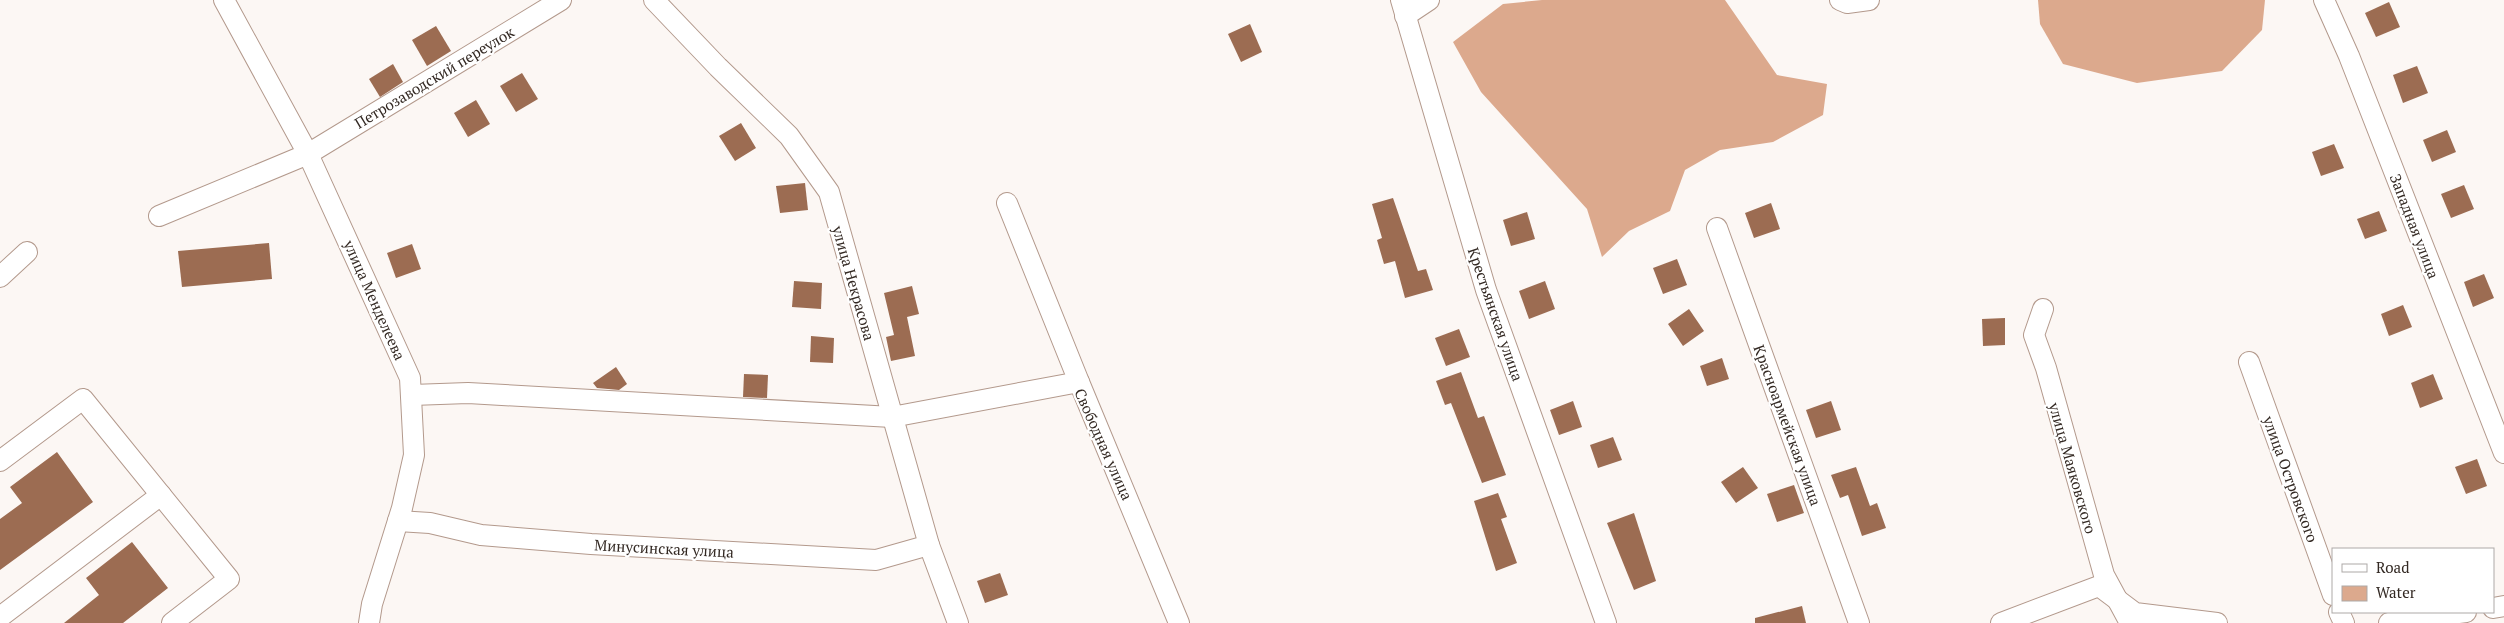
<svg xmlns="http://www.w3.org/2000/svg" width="2504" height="623" viewBox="0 0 2504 623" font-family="'PT Serif',serif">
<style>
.water{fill:#dca98d}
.building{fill:#9c6c52}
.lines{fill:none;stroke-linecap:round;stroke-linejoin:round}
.minor-casing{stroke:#b3998c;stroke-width:22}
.minor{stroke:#fff;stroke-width:20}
.labels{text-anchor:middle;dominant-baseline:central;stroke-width:4.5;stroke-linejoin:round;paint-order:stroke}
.street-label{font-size:15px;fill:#332923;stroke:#fff}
</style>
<rect width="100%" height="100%" fill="#fcf7f4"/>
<g class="water">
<path d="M 1542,0 L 1725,0 L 1777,75 L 1827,84 L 1823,115 L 1773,142 L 1720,150 L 1685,170 L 1670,211 L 1629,231 L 1602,257 L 1587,209 L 1481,92 L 1453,42 L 1503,4 Z"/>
<path d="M 2038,0 L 2265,0 L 2262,30 L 2222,71 L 2137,83 L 2063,64 L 2040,24 Z"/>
</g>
<g class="building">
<path d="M 2389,2 L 2400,27 L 2376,37 L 2365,13 Z"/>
<path d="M 1250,24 L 1262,52 L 1241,62 L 1228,34 Z"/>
<path d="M 436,26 L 451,51 L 427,66 L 412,40 Z"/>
<path d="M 393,64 L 403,82 L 380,97 L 369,79 Z"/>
<path d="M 2417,66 L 2428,93 L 2403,103 L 2393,75 Z"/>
<path d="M 522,73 L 538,99 L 516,112 L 500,86 Z"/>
<path d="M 476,100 L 490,124 L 468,137 L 454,113 Z"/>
<path d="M 741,123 L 756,148 L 735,161 L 719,136 Z"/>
<path d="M 2447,130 L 2456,152 L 2432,162 L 2423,140 Z"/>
<path d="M 2334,144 L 2344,168 L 2321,176 L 2312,152 Z"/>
<path d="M 805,183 L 808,210 L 780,213 L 776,186 Z"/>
<path d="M 2464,185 L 2474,209 L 2451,218 L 2441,194 Z"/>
<path d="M 1393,198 L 1418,271 L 1426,269 L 1433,290 L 1405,298 L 1395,261 L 1384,264 L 1377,240 L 1382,238 L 1372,204 Z"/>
<path d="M 1771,203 L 1780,229 L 1754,238 L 1745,213 Z"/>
<path d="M 2379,211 L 2387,231 L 2365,239 L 2357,219 Z"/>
<path d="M 1527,212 L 1535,239 L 1511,246 L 1503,220 Z"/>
<path d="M 269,243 L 272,279 L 182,287 L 178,251 Z"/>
<path d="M 412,244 L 421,269 L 396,278 L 387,253 Z"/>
<path d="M 1677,259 L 1687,285 L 1663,294 L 1653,268 Z"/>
<path d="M 2484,274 L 2494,298 L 2473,307 L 2464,282 Z"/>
<path d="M 794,281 L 822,283 L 821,309 L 792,307 Z"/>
<path d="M 1545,281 L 1555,309 L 1529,319 L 1519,291 Z"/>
<path d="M 912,286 L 919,314 L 907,317 L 915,356 L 891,361 L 886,337 L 894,335 L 884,293 Z"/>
<path d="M 2403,305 L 2412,327 L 2389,336 L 2381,314 Z"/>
<path d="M 1689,309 L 1704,331 L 1683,346 L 1668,324 Z"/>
<path d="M 2005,318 L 2005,345 L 1983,346 L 1982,319 Z"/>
<path d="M 1459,329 L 1470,357 L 1446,366 L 1435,338 Z"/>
<path d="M 811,336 L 834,338 L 833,363 L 810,362 Z"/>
<path d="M 1722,358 L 1729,379 L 1707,386 L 1700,366 Z"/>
<path d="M 616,367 L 627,384 L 619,390 L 597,388 L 593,383 Z"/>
<path d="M 1461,372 L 1478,418 L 1484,416 L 1506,475 L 1482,483 L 1451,403 L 1445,405 L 1436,381 Z"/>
<path d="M 744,374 L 768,375 L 767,398 L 743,397 Z"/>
<path d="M 2433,374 L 2443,399 L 2420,408 L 2411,383 Z"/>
<path d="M 1573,401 L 1582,427 L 1559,435 L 1550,410 Z"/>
<path d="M 1831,401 L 1841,430 L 1816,438 L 1806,410 Z"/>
<path d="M 1613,437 L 1622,460 L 1598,468 L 1590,445 Z"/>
<path d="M 57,452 L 93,502 L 0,570 L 0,519 L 22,503 L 10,487 Z"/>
<path d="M 2477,459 L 2487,486 L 2466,494 L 2455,467 Z"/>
<path d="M 1743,467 L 1758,488 L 1736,503 L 1721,482 Z"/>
<path d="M 1856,467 L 1870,506 L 1877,503 L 1886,528 L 1862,536 L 1848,495 L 1840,498 L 1831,475 Z"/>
<path d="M 1794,485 L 1804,513 L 1777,522 L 1767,494 Z"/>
<path d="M 1498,493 L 1507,517 L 1501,519 L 1517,563 L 1496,571 L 1474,501 Z"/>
<path d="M 1634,513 L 1656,581 L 1634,590 L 1607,523 Z"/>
<path d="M 132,542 L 168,588 L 123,623 L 64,623 L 99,595 L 86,578 Z"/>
<path d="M 1000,573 L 1008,595 L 985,603 L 977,581 Z"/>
<path d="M 1802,606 L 1806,623 L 1755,623 L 1755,618 Z"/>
</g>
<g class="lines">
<g class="minor-casing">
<g id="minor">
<path d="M 224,0 L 308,154 L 410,378 L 414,455 L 402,508 L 372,604 L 369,623"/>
<path d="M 654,0 L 718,67 L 789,136 L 829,192 L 929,545 L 958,623"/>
<path d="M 1401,0 L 1486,290 L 1606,623"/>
<path d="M 1840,0 L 1847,3 L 1869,0"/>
<path d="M 2324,0 L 2349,56 L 2504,453"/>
<path d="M 1405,16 L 1429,0"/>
<path d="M 1007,203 L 1079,382"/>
<path d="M 159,216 L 308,154 L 561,0"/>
<path d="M 1717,228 L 1859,623"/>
<path d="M 0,277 L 27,252"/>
<path d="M 2043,309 L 2034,335 L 2046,368 L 2104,575 L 2130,623"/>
<path d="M 2249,362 L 2333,595"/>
<path d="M 412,395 L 468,393 L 892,417 L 1079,382 L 1179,623"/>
<path d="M 0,461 L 83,399 L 229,579 L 172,623"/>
<path d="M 398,521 L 430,523 L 481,535 L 591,544 L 876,560 L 929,545"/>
<path d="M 2493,608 L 2504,606"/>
<path d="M 2339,612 L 2344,623"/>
<path d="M 0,617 L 161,495"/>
<path d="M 2001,623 L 2099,586 L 2135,613 L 2217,623"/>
<path d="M 2389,623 L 2466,612"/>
</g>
</g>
<use href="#minor" class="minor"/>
</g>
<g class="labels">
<g class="street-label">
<text transform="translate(434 77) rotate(-31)">Петрозаводский переулок</text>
<text transform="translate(2415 226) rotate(69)">Западная улица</text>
<text transform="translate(854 283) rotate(74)">улица Некрасова</text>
<text transform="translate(375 300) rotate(66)">улица Менделеева</text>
<text transform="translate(1496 314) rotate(71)">Крестьянская улица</text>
<text transform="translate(1788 425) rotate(70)">Красноармейская улица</text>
<text transform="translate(1104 444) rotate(66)">Свободная улица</text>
<text transform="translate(2073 468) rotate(74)">улица Маяковского</text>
<text transform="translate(2291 479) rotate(70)">улица Островского</text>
<text transform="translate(664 548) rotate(3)">Минусинская улица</text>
</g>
</g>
<rect x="2332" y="548" width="162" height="65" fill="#ffffff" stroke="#ada9a7"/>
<rect x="2342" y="564" width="25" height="8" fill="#ffffff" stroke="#ada9a7"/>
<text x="2376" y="573" font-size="15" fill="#332923">Road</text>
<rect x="2342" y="586" width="25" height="15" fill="#dca98d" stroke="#ada9a7"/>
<text x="2376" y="598" font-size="15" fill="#332923">Water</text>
</svg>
